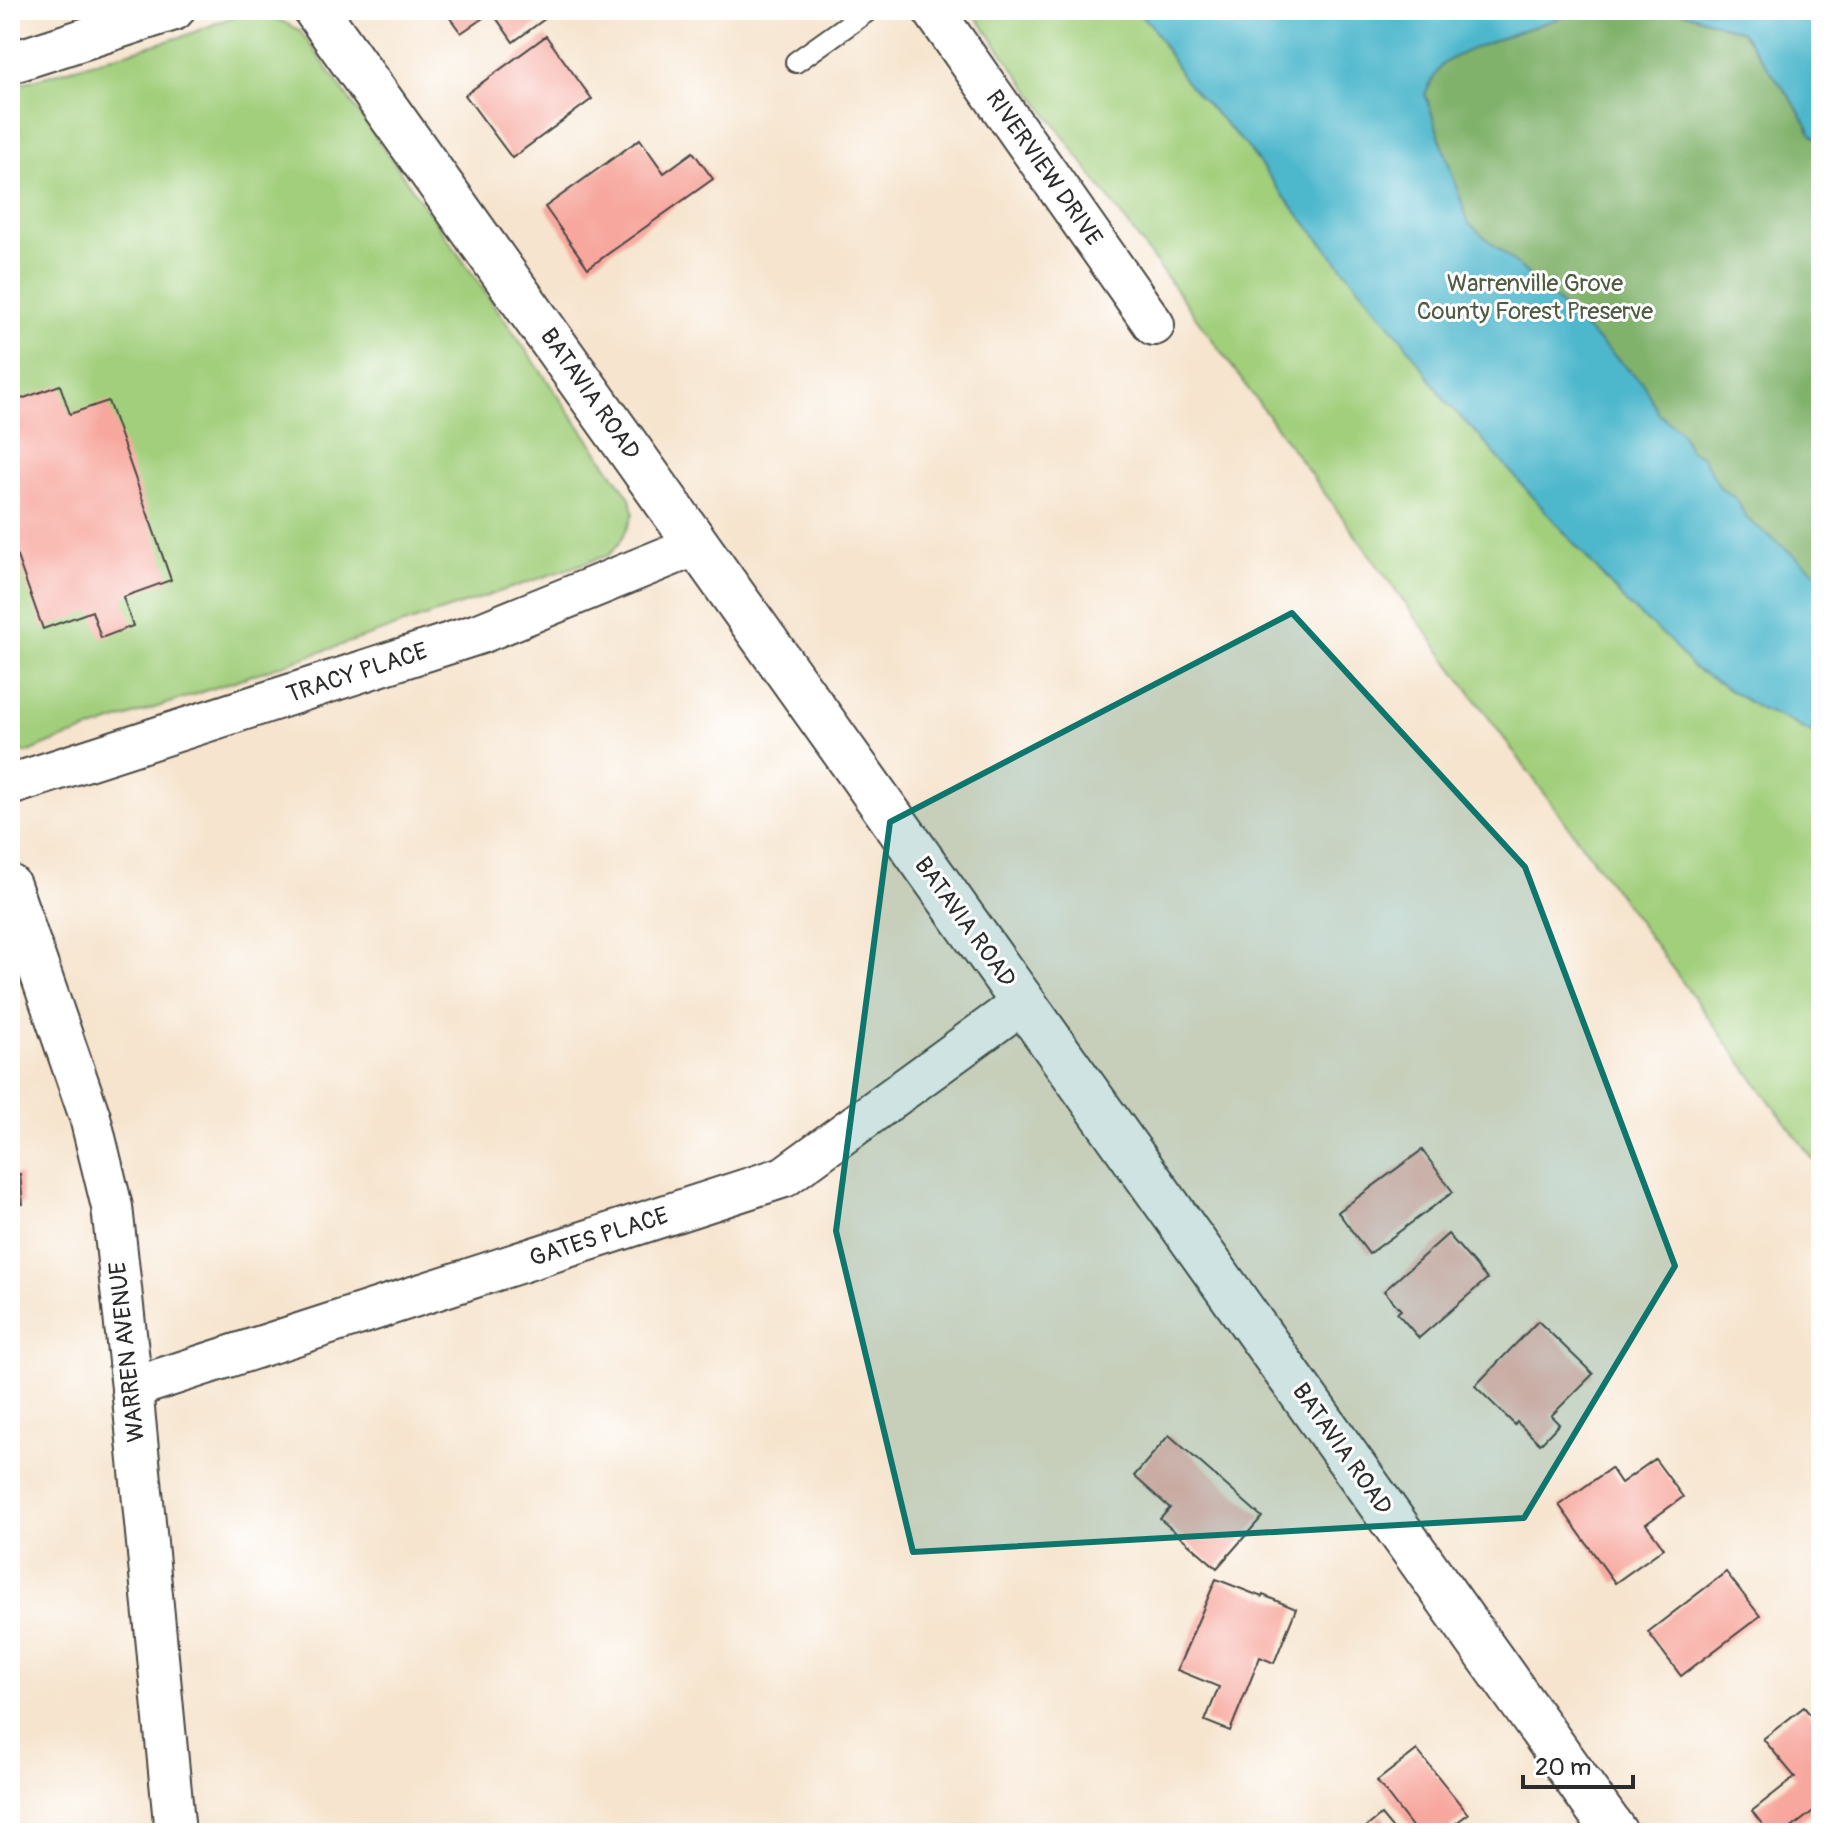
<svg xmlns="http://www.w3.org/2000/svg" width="1831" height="1843" viewBox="0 0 1831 1843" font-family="Pangolin,sans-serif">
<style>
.green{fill:#a2cf7c;stroke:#667d54;stroke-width:2}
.forest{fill:#81b26c;stroke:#566e4c;stroke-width:2}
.water{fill:#4eb7cc;stroke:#3c717c;stroke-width:2}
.building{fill:#f7a79e}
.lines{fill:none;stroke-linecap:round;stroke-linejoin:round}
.service-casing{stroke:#494743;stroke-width:24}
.minor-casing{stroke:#494743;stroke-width:44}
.secondary-casing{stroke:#494743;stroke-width:48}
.service{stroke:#fff;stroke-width:20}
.minor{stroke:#fff;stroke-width:40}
.secondary{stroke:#fff;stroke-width:44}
.marked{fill:#0f766e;fill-opacity:0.2;stroke:#0f766e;stroke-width:6;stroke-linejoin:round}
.labels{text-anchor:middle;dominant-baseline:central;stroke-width:6;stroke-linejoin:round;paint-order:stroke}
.street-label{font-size:24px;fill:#2b2b2b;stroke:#fff}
.park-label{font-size:24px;fill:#4f5c43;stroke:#fff}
</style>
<rect width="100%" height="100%" fill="#fff"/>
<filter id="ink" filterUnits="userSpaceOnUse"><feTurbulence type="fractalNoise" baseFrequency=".0125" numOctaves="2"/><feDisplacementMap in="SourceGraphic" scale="16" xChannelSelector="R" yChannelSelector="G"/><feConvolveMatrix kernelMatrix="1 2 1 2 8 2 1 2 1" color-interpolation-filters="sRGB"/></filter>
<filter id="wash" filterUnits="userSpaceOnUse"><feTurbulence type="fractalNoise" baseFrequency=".006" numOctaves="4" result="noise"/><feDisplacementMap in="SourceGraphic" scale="32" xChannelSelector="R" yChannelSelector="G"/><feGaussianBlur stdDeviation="1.8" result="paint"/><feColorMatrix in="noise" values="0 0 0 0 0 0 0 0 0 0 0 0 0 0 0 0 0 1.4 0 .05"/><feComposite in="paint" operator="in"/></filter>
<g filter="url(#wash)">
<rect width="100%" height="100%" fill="#f6e4ce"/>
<g class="green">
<path d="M 971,10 L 1821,10 L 1821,1170 L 1760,1088 Z"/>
<path d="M 240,14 L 273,17 L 299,30 L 318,55 L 630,498 L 633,514 L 628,527 L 619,543 L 609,555 L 50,743 L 27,753 L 10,751 L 10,87 L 184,36 Z"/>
</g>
<path class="forest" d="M 1588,10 L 1607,10 L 1618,13 L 1636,10 L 1676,10 L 1741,31 L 1793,101 L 1813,136 L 1821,141 L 1821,576 L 1746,518 L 1737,500 L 1720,487 L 1702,456 L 1690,451 L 1681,432 L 1658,413 L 1643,383 L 1519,266 L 1469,224 L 1425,93 C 1430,85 1435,74 1441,66 C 1456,50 1562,17 1588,10 Z"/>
<g class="water">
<path d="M 1134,10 L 1588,10 C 1562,17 1455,50 1441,66 C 1435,74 1430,85 1425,94 L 1469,224 L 1519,266 L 1643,383 L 1658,413 L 1681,432 L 1690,451 L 1702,456 L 1720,487 L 1737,500 L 1746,518 L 1821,576 L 1821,738 L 1785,719 L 1760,709 L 1692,667 L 1668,639 L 1629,606 L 1480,437 L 1447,403 L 1402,339 L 1285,198 L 1248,148 L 1185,81 L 1151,25 Z"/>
<path d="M 1676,10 L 1821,10 L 1821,141 L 1813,136 L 1793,101 L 1741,31 Z"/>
</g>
<g id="blocks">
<g class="building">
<path d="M 444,10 L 557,10 L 513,42 L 492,12 L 461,33 Z"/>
<path d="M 546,36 L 592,99 L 512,158 L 465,95 Z"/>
<path d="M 640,139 L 664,173 L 693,152 L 713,179 L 588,268 L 545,207 Z"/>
<path d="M 60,385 L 70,414 L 108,401 L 171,580 L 123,597 L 133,626 L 101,638 L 92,611 L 43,629 L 10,537 L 10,403 Z"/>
<path d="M 1422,1150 L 1453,1192 L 1369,1254 L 1338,1212 Z"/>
<path d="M 20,1174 L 23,1204 L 10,1206 L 10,1176 Z"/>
<path d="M 1448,1234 L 1487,1279 L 1419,1338 L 1397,1313 L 1401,1310 L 1384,1291 Z"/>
<path d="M 1538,1321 L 1593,1374 L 1551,1416 L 1559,1424 L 1540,1444 L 1517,1422 L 1515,1425 L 1475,1386 Z"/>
<path d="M 1169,1435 L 1262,1517 L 1217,1568 L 1160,1519 L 1170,1508 L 1134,1476 Z"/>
<path d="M 1655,1459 L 1683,1497 L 1646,1524 L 1664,1548 L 1615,1583 L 1559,1505 L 1611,1468 L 1621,1483 Z"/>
<path d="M 1726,1572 L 1760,1616 L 1681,1676 L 1648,1632 Z"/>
<path d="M 1216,1579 L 1262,1597 L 1263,1595 L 1296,1609 L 1274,1663 L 1260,1657 L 1230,1731 L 1205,1721 L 1219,1687 L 1177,1670 Z"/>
<path d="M 1804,1707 L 1821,1728 L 1821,1805 L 1785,1833 L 1769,1833 L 1752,1811 L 1795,1777 L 1763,1739 Z"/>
<path d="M 1417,1750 L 1468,1814 L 1443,1833 L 1417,1833 L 1377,1781 Z"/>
<path d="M 1381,1815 L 1396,1833 L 1359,1833 Z"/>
</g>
</g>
</g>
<g filter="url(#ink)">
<use href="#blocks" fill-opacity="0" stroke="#494743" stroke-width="2"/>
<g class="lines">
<g class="service-casing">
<path id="service" d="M 796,62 L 869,10"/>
</g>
<g class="minor-casing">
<g id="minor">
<path d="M 933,10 L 1154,325"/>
<path d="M 10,63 L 174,10"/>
<path d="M 10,785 L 481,633 L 697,545"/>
<path d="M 10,885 L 90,1117 L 112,1207 L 132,1388 L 175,1833"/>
<path d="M 132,1388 L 784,1177 L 1024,1002"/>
</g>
</g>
<g class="secondary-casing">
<path id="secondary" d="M 316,10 L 1615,1833"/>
</g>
<use href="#service" class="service"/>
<use href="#minor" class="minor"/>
<use href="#secondary" class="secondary"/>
</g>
</g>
<path class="marked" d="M 1292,613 L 1525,867 L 1675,1266 L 1524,1518 L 913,1552 L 836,1231 L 890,822 Z"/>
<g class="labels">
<g class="street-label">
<text transform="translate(1044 168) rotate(55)">RIVERVIEW DRIVE</text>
<text transform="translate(590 394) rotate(55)">BATAVIA ROAD</text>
<text transform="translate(357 673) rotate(-18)">TRACY PLACE</text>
<text transform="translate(965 922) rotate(54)">BATAVIA ROAD</text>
<text transform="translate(599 1237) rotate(-18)">GATES PLACE</text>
<text transform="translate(127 1352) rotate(-96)">WARREN AVENUE</text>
<text transform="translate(1342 1449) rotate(55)">BATAVIA ROAD</text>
</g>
<g class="park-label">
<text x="1535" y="283">Warrenville Grove<tspan x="1535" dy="28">County Forest Preserve</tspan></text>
</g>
</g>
<rect width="1831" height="1843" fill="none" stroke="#fff" stroke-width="40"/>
<path d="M1523 1775v12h110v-12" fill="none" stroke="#2b2b2b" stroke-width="4"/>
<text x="1535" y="1775" font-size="24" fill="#2b2b2b" stroke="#ffffff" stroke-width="6" paint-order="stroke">20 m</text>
</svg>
